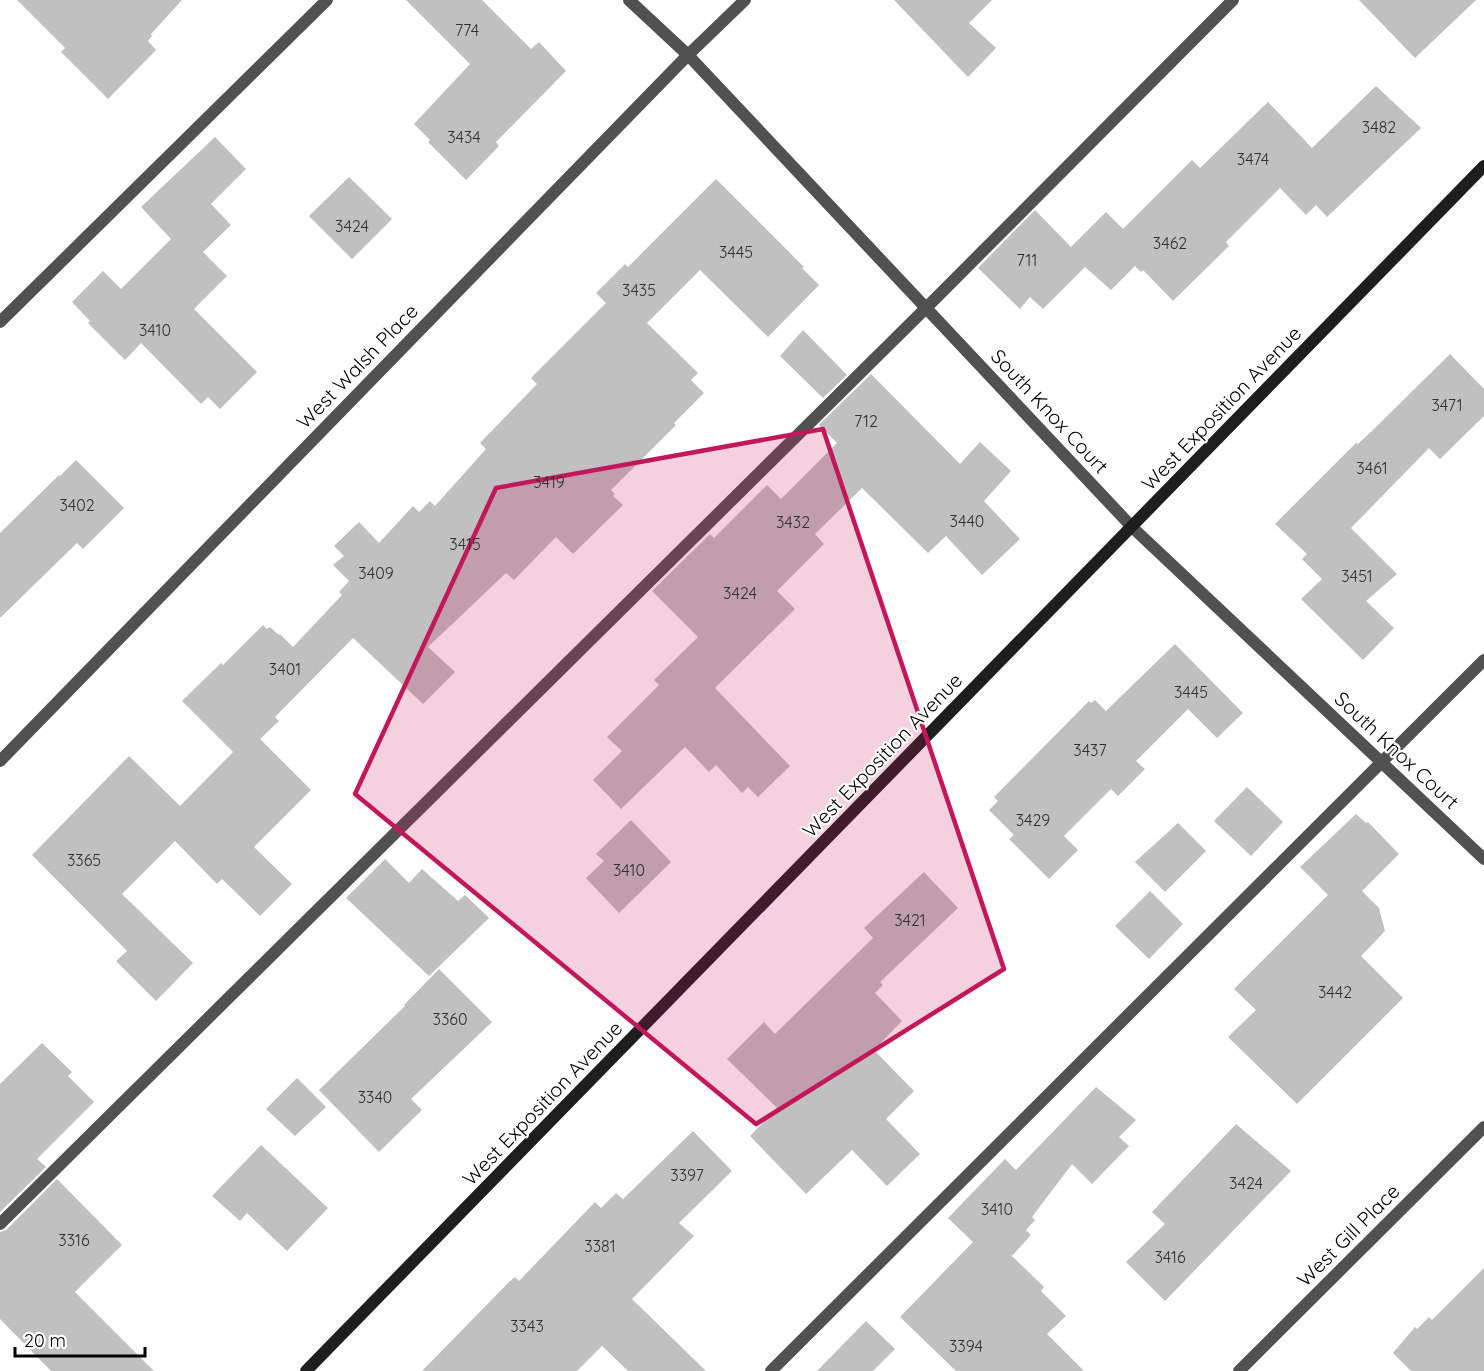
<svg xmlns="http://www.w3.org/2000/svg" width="1484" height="1371" viewBox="0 0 1484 1371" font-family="Quicksand,sans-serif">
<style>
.building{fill:#c0c0c0}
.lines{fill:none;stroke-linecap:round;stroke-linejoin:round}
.lane{stroke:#515151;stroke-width:12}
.street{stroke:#515151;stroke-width:12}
.secondary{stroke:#1e1e1e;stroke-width:12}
.marked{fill:#c2185b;fill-opacity:0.2;stroke:#c2185b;stroke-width:4.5;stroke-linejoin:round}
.labels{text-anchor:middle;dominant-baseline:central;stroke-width:4.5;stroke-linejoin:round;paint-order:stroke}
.number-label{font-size:16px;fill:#303030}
.street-label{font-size:20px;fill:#000;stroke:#fff}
</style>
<rect width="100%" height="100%" fill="#fff"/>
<g class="building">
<path d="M 17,0 L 182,0 L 151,34 L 152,36 L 148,41 L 156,50 L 108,99 L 61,52 L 65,48 Z"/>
<path d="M 406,0 L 482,0 L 531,49 L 539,42 L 566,71 L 496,142 L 499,146 L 466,180 L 428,142 L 430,140 L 414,124 L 470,64 Z"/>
<path d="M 894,0 L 992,0 L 969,23 L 996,48 L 968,77 Z"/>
<path d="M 1359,0 L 1476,0 L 1415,58 Z"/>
<path d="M 1376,86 L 1421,128 L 1327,217 L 1316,205 L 1306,215 L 1280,188 L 1226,242 L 1229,246 L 1173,301 L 1143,270 L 1141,272 L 1135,266 L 1111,290 L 1085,267 L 1043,309 L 1030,297 L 1020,309 L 978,268 L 1035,210 L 1071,247 L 1106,212 L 1123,229 L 1192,160 L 1200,168 L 1268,102 L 1312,148 Z"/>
<path d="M 215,137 L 246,169 L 211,204 L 231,225 L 203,252 L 227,276 L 194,309 L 257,372 L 220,409 L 208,397 L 201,404 L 141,343 L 125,360 L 88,323 L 90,321 L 72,302 L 103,271 L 121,289 L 171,239 L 141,207 Z"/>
<path d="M 349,177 L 392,219 L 352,259 L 309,216 Z"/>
<path d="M 716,179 L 804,267 L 802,268 L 819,285 L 768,337 L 700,270 L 647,323 L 698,373 L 691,380 L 704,393 L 674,423 L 676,425 L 611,490 L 615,494 L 613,496 L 623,505 L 573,554 L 556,537 L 514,580 L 506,573 L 428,647 L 455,672 L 423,704 L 353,638 L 275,717 L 279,721 L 260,739 L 311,790 L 254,847 L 292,884 L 260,916 L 222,879 L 217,884 L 175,841 L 122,894 L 193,963 L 156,1001 L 116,961 L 127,951 L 32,855 L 129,756 L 180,806 L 233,752 L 182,701 L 221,663 L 223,665 L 263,625 L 267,629 L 270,627 L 279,635 L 280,634 L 293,647 L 342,595 L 339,592 L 349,581 L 333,565 L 344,556 L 334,546 L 359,522 L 379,543 L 413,506 L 419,512 L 430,501 L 435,506 L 486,449 L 480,443 L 537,384 L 531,378 L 606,303 L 596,293 L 625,264 L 628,267 Z"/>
<path d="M 803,330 L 847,375 L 823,398 L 780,356 Z"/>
<path d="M 1450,354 L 1484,389 L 1484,416 L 1440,459 L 1429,448 L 1351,528 L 1397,574 L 1366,601 L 1394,628 L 1363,660 L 1301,599 L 1322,579 L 1302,559 L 1307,554 L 1275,524 L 1356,443 L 1358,444 L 1374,429 Z"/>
<path d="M 871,374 L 960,464 L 980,442 L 1011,471 L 984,501 L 1020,539 L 982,575 L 946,536 L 928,553 L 862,488 L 815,534 L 824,544 L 777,591 L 795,609 L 715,688 L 790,766 L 758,797 L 748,787 L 742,793 L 716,765 L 709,772 L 685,747 L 621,809 L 593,780 L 622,751 L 607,737 L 659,685 L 654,680 L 698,637 L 652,591 L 710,534 L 714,538 L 767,485 L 781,499 L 837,443 L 819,425 Z"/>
<path d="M 76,460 L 124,508 L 83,549 L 77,543 L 0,618 L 0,533 L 59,475 L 60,476 Z"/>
<path d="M 1175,644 L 1243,713 L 1217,738 L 1188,709 L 1136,761 L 1145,769 L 1118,796 L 1111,789 L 1064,836 L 1078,850 L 1049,879 L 1009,839 L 1014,835 L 989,810 L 998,801 L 994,797 L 1089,701 L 1091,703 L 1095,700 L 1106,711 Z"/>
<path d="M 1247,787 L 1283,822 L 1251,856 L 1214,821 Z"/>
<path d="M 1356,814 L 1366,823 L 1368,822 L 1399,854 L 1362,891 L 1379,908 L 1385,931 L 1361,956 L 1403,998 L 1297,1104 L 1228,1037 L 1256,1010 L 1234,989 L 1328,895 L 1300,867 Z"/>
<path d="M 631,820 L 671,862 L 619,913 L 586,878 L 604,861 L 596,854 Z"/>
<path d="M 1178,823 L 1206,851 L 1165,892 L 1135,862 Z"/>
<path d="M 385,859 L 409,883 L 422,869 L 458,901 L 465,895 L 489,918 L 429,976 L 346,898 Z"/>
<path d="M 924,872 L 958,908 L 880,982 L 883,985 L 875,993 L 902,1021 L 874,1050 L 914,1091 L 886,1119 L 920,1154 L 887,1186 L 852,1150 L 806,1194 L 750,1136 L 777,1108 L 727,1059 L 764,1022 L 775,1034 L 873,938 L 864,928 Z"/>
<path d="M 1150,891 L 1183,924 L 1149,959 L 1115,926 Z"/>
<path d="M 439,969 L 492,1022 L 411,1099 L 422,1110 L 379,1152 L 319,1090 L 405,1006 L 404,1005 Z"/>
<path d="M 42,1043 L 72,1072 L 68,1076 L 94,1102 L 37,1159 L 46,1167 L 0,1212 L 0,1084 Z"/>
<path d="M 297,1078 L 326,1107 L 295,1136 L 266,1109 Z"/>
<path d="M 1096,1087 L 1136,1120 L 1119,1137 L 1129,1146 L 1092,1184 L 1072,1164 L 1032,1217 L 1035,1220 L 1026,1230 L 1031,1235 L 1012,1256 L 1044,1287 L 1041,1291 L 1066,1316 L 1047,1334 L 1084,1371 L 956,1371 L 900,1317 L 973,1242 L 948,1218 L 1005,1159 L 1016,1170 Z"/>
<path d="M 1236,1124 L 1291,1171 L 1165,1301 L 1126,1262 L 1165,1224 L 1152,1212 Z"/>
<path d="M 693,1131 L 732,1171 L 679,1223 L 694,1236 L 632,1299 L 706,1371 L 628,1371 L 602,1346 L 577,1371 L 422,1371 L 509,1282 L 515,1277 L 519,1281 L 595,1202 L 601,1208 L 616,1193 L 623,1199 Z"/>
<path d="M 261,1145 L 328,1208 L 287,1251 L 247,1213 L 240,1221 L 212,1196 Z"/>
<path d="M 57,1179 L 122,1245 L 75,1292 L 154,1371 L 51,1371 L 0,1319 L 0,1232 L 6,1230 Z"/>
<path d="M 1484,1268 L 1484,1371 L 1411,1371 L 1393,1353 L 1415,1327 L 1417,1329 L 1429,1317 L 1432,1320 Z"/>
<path d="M 866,1321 L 895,1349 L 873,1371 L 817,1371 Z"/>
</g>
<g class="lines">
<g class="lane">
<path d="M 0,322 L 327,0"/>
<path d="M 0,1224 L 926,308 L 1233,0"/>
<path d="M 771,1371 L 1484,660"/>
</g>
<g class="street">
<path d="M 629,0 L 688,55 L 1132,527 L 1484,859"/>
<path d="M 0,761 L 688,55 L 745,0"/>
<path d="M 1239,1371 L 1484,1127"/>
</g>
<path class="secondary" d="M 306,1371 L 1484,166"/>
</g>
<path class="marked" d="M 823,429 L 1004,969 L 756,1124 L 355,794 L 496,488 Z"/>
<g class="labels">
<g class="number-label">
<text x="467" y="30">774</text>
<text x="1379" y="127">3482</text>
<text x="464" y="137">3434</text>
<text x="1253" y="159">3474</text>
<text x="352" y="226">3424</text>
<text x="1170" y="243">3462</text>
<text x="736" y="252">3445</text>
<text x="1027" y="260">711</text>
<text x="639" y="290">3435</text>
<text x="155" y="330">3410</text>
<text x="1447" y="405">3471</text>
<text x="866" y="421">712</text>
<text x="1372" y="468">3461</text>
<text x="549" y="482">3419</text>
<text x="77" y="505">3402</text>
<text x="967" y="521">3440</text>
<text x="793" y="522">3432</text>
<text x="465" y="544">3415</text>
<text x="376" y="573">3409</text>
<text x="1357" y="576">3451</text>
<text x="740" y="593">3424</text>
<text x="285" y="669">3401</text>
<text x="1191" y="692">3445</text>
<text x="1090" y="750">3437</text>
<text x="1033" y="820">3429</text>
<text x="84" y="860">3365</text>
<text x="629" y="870">3410</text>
<text x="910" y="920">3421</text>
<text x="1335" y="992">3442</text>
<text x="450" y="1019">3360</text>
<text x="375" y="1097">3340</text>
<text x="687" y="1175">3397</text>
<text x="1246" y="1183">3424</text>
<text x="997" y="1209">3410</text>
<text x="74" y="1240">3316</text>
<text x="600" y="1246">3381</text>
<text x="1170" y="1257">3416</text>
<text x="527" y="1326">3343</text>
<text x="966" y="1346">3394</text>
</g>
<g class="street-label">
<text transform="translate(357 366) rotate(-46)">West Walsh Place</text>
<text transform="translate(1221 408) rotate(-46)">West Exposition Avenue</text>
<text transform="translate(1050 411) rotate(47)">South Knox Court</text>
<text transform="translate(1397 750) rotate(43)">South Knox Court</text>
<text transform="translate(882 755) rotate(-46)">West Exposition Avenue</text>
<text transform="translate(542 1103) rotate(-46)">West Exposition Avenue</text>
<text transform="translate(1348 1235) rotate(-45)">West Gill Place</text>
</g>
</g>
<path d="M15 1347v9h130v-9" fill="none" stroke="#000000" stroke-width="3"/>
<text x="24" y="1347" font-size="18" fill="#000000" stroke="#ffffff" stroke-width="4.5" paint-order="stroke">20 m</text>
</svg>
